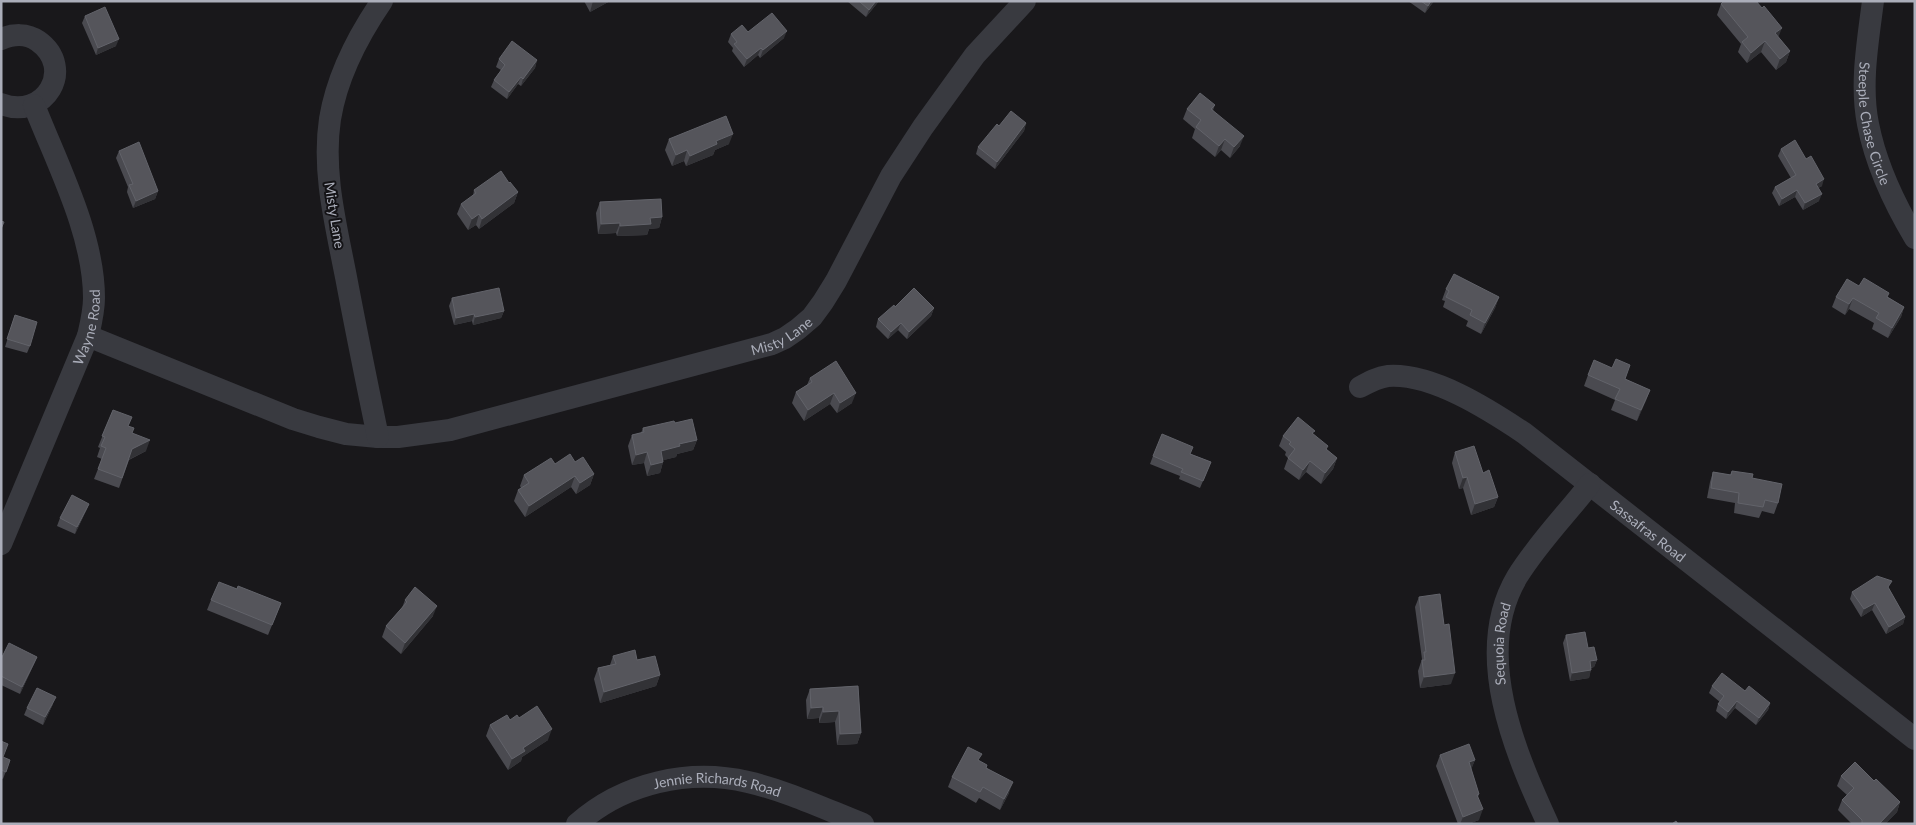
<svg xmlns="http://www.w3.org/2000/svg" width="1916" height="825" viewBox="0 0 1916 825" font-family="Lato,sans-serif">
<style>
.lines{fill:none;stroke-linecap:round;stroke-linejoin:round}
.minor{stroke:#393a40;stroke-width:22}
.wall{fill:#4a4a50}
.shaded-wall{fill:#323236}
.building{fill:#55555b;stroke:#62636a}
.labels{text-anchor:middle;dominant-baseline:central;stroke-width:4;stroke-linejoin:round;paint-order:stroke}
.street-label{font-size:14px;fill:#abaeba;stroke:#141316}
</style>
<rect width="100%" height="100%" fill="#19181b"/>
<g class="lines">
<g class="minor">
<path id="s1" d="M 1873,1 C 1868,41 1860,84 1868,124 C 1876,165 1894,203 1915,238"/>
<path d="M 1,39 C 13,34 27,33 38,41 C 76,68 45,121 1,104"/>
<path id="s2" d="M 88,336 L 293,419 L 319,427 L 346,434 L 378,437 L 398,437 L 450,430 L 772,344 L 785,338 L 798,329 L 812,317 L 823,302 L 836,281 L 891,176 L 923,127 L 975,55 L 1025,1"/>
<path id="s3" d="M 1360,387 C 1369,382 1378,377 1388,376 C 1432,373 1488,409 1524,433 L 1915,739"/>
<path d="M 378,437 C 367,384 356,330 346,277 C 336,225 322,172 330,119 C 337,76 358,36 382,1"/>
<path id="s4" d="M 1,544 L 88,336 C 91,323 94,311 94,298 C 94,234 57,164 34,105"/>
<path id="s5" d="M 577,824 C 623,783 689,768 748,782 C 787,791 825,809 863,824"/>
<path id="s6" d="M 1548,824 C 1515,752 1472,653 1517,577 C 1538,543 1565,516 1590,484"/>
</g>
</g>
<g class="wall">
<path d="M 584,1 L 610,1 L 590,12 Z"/>
<path d="M 847,1 L 879,1 L 866,17 Z"/>
<path d="M 1408,1 L 1434,1 L 1425,13 Z"/>
<path d="M 1721,4 L 1778,37 L 1790,51 L 1786,62 L 1776,70 L 1761,52 L 1747,63 L 1738,52 L 1741,44 L 1717,15 Z"/>
<path d="M 85,16 L 116,46 L 96,55 L 82,23 Z"/>
<path d="M 748,32 L 784,38 L 760,58 L 758,55 L 744,67 L 732,51 L 733,48 L 728,42 L 731,34 Z"/>
<path d="M 499,59 L 537,60 L 535,68 L 521,86 L 518,84 L 507,99 L 491,87 L 494,80 L 501,70 L 496,67 Z"/>
<path d="M 1215,105 L 1213,110 L 1240,146 L 1230,158 L 1221,150 L 1215,157 L 1192,138 L 1195,129 L 1183,119 L 1187,109 Z"/>
<path d="M 1026,123 L 1024,131 L 995,169 L 976,154 L 978,147 Z"/>
<path d="M 669,139 L 729,144 L 715,150 L 713,155 L 686,166 L 684,161 L 672,166 L 665,150 Z"/>
<path d="M 1781,149 L 1822,186 L 1818,188 L 1819,201 L 1803,210 L 1795,197 L 1779,206 L 1772,193 L 1775,187 L 1791,178 L 1778,156 Z"/>
<path d="M 119,151 L 158,191 L 155,199 L 133,208 L 127,192 L 128,187 L 116,158 Z"/>
<path d="M 509,183 L 518,192 L 514,203 L 479,229 L 476,225 L 468,230 L 457,214 L 461,204 L 473,196 L 474,190 Z"/>
<path d="M 600,202 L 662,217 L 659,228 L 649,229 L 647,235 L 617,236 L 616,233 L 598,234 L 596,213 Z"/>
<path d="M 1859,286 L 1888,297 L 1904,307 L 1901,317 L 1888,338 L 1872,329 L 1874,323 L 1849,309 L 1845,315 L 1832,307 L 1836,297 Z"/>
<path d="M 1446,289 L 1499,297 L 1495,308 L 1481,334 L 1466,326 L 1468,321 L 1443,307 L 1445,301 L 1442,300 Z"/>
<path d="M 452,298 L 504,311 L 501,318 L 473,325 L 472,321 L 454,325 L 449,306 Z"/>
<path d="M 895,307 L 934,308 L 931,316 L 907,339 L 898,330 L 888,339 L 876,327 L 878,319 Z"/>
<path d="M 15,315 L 30,346 L 27,353 L 5,347 Z"/>
<path d="M 1588,375 L 1625,379 L 1650,390 L 1637,421 L 1611,410 L 1615,400 L 1584,386 Z"/>
<path d="M 810,378 L 852,403 L 837,413 L 830,404 L 804,421 L 792,403 L 796,392 L 807,385 Z"/>
<path d="M 113,410 L 128,426 L 132,433 L 146,451 L 129,460 L 119,488 L 94,479 L 102,459 L 97,457 L 100,448 L 98,447 Z"/>
<path d="M 675,423 L 697,440 L 693,450 L 677,454 L 676,457 L 663,460 L 663,462 L 660,473 L 647,476 L 644,463 L 632,465 L 628,446 L 632,435 L 641,433 L 643,428 Z"/>
<path d="M 1313,434 L 1326,449 L 1337,458 L 1333,469 L 1321,484 L 1306,472 L 1299,480 L 1284,469 L 1288,458 L 1285,455 L 1286,452 L 1279,446 L 1283,436 Z"/>
<path d="M 1455,452 L 1483,473 L 1498,497 L 1494,507 L 1471,515 L 1463,488 L 1459,489 L 1452,463 Z"/>
<path d="M 1191,454 L 1211,462 L 1200,488 L 1179,479 L 1180,476 L 1150,464 L 1153,456 Z"/>
<path d="M 575,462 L 594,474 L 590,485 L 576,494 L 571,487 L 525,517 L 514,501 L 518,490 L 521,488 L 520,486 L 524,475 L 555,464 Z"/>
<path d="M 1732,471 L 1752,478 L 1778,503 L 1774,514 L 1762,511 L 1759,518 L 1734,513 L 1735,503 L 1707,498 L 1710,482 L 1713,472 L 1730,475 Z"/>
<path d="M 89,504 L 86,511 L 75,534 L 57,526 L 60,518 Z"/>
<path d="M 237,589 L 281,603 L 268,635 L 207,610 L 211,600 Z"/>
<path d="M 1889,589 L 1905,617 L 1903,624 L 1886,634 L 1872,610 L 1861,617 L 1850,599 L 1852,592 Z"/>
<path d="M 1419,597 L 1451,684 L 1420,688 L 1418,671 L 1422,659 L 1415,607 Z"/>
<path d="M 405,600 L 433,616 L 401,654 L 382,637 L 386,626 L 402,608 Z"/>
<path d="M 1566,635 L 1588,648 L 1597,660 L 1594,667 L 1591,668 L 1589,678 L 1570,681 L 1563,643 Z"/>
<path d="M 613,656 L 637,660 L 660,675 L 656,686 L 600,703 L 594,679 L 598,668 L 610,665 Z"/>
<path d="M 37,657 L 34,664 L 20,694 L 1,685 L 1,659 Z"/>
<path d="M 858,686 L 861,733 L 857,744 L 837,745 L 835,722 L 819,723 L 819,718 L 807,719 L 806,700 L 810,689 Z"/>
<path d="M 1712,686 L 1745,691 L 1770,703 L 1768,710 L 1756,725 L 1735,708 L 1726,719 L 1716,711 L 1718,704 L 1720,702 L 1709,693 Z"/>
<path d="M 53,704 L 43,725 L 24,715 L 27,708 Z"/>
<path d="M 519,718 L 548,740 L 522,757 L 521,761 L 508,770 L 486,736 L 490,725 Z"/>
<path d="M 1,741 L 3,757 L 10,760 L 3,779 L 1,778 Z"/>
<path d="M 1440,755 L 1475,760 L 1471,769 L 1479,794 L 1478,797 L 1479,820 L 1468,824 L 1458,824 L 1436,766 Z"/>
<path d="M 979,761 L 987,768 L 1009,793 L 1000,810 L 979,798 L 976,803 L 948,787 L 952,777 Z"/>
<path d="M 1841,776 L 1874,781 L 1900,802 L 1897,812 L 1885,824 L 1852,824 L 1838,810 L 1842,800 L 1847,795 L 1837,786 Z"/>
</g>
<g class="shaded-wall">
<path d="M 593,1 L 610,1 L 590,12 Z"/>
<path d="M 876,1 L 879,1 L 866,17 L 869,10 Z"/>
<path d="M 1431,1 L 1434,1 L 1425,13 L 1428,6 Z"/>
<path d="M 1782,28 L 1778,38 L 1775,33 Z"/>
<path d="M 787,31 L 784,38 L 760,58 L 763,50 Z"/>
<path d="M 119,39 L 116,46 L 96,55 L 98,48 Z"/>
<path d="M 1765,41 L 1761,52 L 1747,63 L 1751,53 Z"/>
<path d="M 761,48 L 758,55 L 744,67 L 747,59 Z"/>
<path d="M 1790,51 L 1786,62 L 1776,70 L 1780,59 Z"/>
<path d="M 537,60 L 535,68 L 521,86 L 523,79 Z"/>
<path d="M 521,77 L 518,84 L 507,99 L 509,92 Z"/>
<path d="M 1026,123 L 1024,131 L 995,169 L 997,162 Z"/>
<path d="M 733,134 L 729,144 L 715,150 L 713,155 L 686,166 L 690,156 L 716,141 Z"/>
<path d="M 1244,136 L 1240,146 L 1230,158 L 1234,147 Z"/>
<path d="M 1225,139 L 1221,150 L 1215,157 L 1219,146 Z"/>
<path d="M 687,150 L 684,161 L 672,166 L 676,155 Z"/>
<path d="M 1824,179 L 1822,186 L 1813,191 L 1816,184 Z"/>
<path d="M 1797,190 L 1795,197 L 1779,206 L 1782,199 Z"/>
<path d="M 158,191 L 155,199 L 133,208 L 136,201 Z"/>
<path d="M 518,192 L 514,203 L 479,229 L 482,219 Z"/>
<path d="M 1822,194 L 1819,201 L 1803,210 L 1805,203 Z"/>
<path d="M 479,214 L 476,225 L 468,230 L 472,219 Z"/>
<path d="M 662,217 L 659,228 L 649,229 L 647,235 L 617,236 L 620,226 L 650,218 Z"/>
<path d="M 620,223 L 616,233 L 598,234 L 601,224 Z"/>
<path d="M 1499,297 L 1495,308 L 1481,334 L 1485,323 Z"/>
<path d="M 1853,298 L 1849,309 L 1845,315 L 1849,304 Z"/>
<path d="M 1904,307 L 1901,317 L 1888,338 L 1892,328 Z"/>
<path d="M 934,308 L 931,316 L 907,339 L 909,332 Z"/>
<path d="M 504,311 L 501,318 L 473,325 L 475,317 Z"/>
<path d="M 474,314 L 472,321 L 454,325 L 456,318 Z"/>
<path d="M 901,323 L 898,330 L 888,339 L 891,332 Z"/>
<path d="M 1650,390 L 1646,401 L 1637,421 L 1641,410 Z"/>
<path d="M 834,393 L 830,404 L 804,421 L 808,410 Z"/>
<path d="M 856,393 L 852,403 L 837,413 L 840,403 Z"/>
<path d="M 150,440 L 146,451 L 128,460 L 132,449 Z"/>
<path d="M 697,440 L 693,450 L 677,454 L 676,457 L 657,462 L 661,451 L 679,444 Z"/>
<path d="M 647,452 L 644,463 L 632,465 L 636,455 Z"/>
<path d="M 1337,458 L 1333,469 L 1321,484 L 1325,473 Z"/>
<path d="M 1310,461 L 1306,472 L 1299,480 L 1303,470 Z"/>
<path d="M 663,462 L 660,473 L 647,476 L 651,465 Z"/>
<path d="M 594,474 L 590,485 L 576,494 L 580,483 Z"/>
<path d="M 575,476 L 571,487 L 525,517 L 529,506 Z"/>
<path d="M 1467,477 L 1463,488 L 1459,489 L 1463,478 Z"/>
<path d="M 1498,497 L 1494,507 L 1471,515 L 1475,504 Z"/>
<path d="M 89,504 L 86,511 L 75,534 L 77,527 Z"/>
<path d="M 1875,603 L 1872,610 L 1861,617 L 1864,609 Z"/>
<path d="M 437,606 L 433,616 L 401,654 L 405,643 Z"/>
<path d="M 1905,617 L 1903,624 L 1886,634 L 1889,627 Z"/>
<path d="M 37,657 L 34,664 L 20,694 L 22,687 Z"/>
<path d="M 1597,660 L 1594,667 L 1587,668 L 1590,661 Z"/>
<path d="M 1591,670 L 1589,678 L 1570,681 L 1572,673 Z"/>
<path d="M 1455,673 L 1451,684 L 1420,688 L 1424,677 Z"/>
<path d="M 660,675 L 656,686 L 600,703 L 604,692 Z"/>
<path d="M 56,697 L 53,704 L 43,725 L 45,717 Z"/>
<path d="M 1737,701 L 1735,708 L 1726,719 L 1728,712 Z"/>
<path d="M 1770,703 L 1768,710 L 1756,725 L 1759,718 Z"/>
<path d="M 823,707 L 819,718 L 807,719 L 811,708 Z"/>
<path d="M 839,711 L 835,722 L 819,723 L 823,712 Z"/>
<path d="M 552,729 L 548,740 L 522,757 L 521,761 L 508,770 L 512,759 L 523,748 Z"/>
<path d="M 861,733 L 857,744 L 837,745 L 840,734 Z"/>
<path d="M 1475,760 L 1471,770 L 1469,762 Z"/>
<path d="M 1013,782 L 1009,793 L 1000,810 L 1004,799 Z"/>
<path d="M 1900,802 L 1897,812 L 1885,824 L 1879,824 Z"/>
<path d="M 1483,809 L 1479,820 L 1468,824 L 1460,824 L 1463,817 Z"/>
</g>
<g class="building">
<path d="M 859,1 L 876,1 L 869,10 Z"/>
<path d="M 1421,1 L 1431,1 L 1428,6 Z"/>
<path d="M 1724,1 L 1756,1 L 1762,8 L 1764,6 L 1782,28 L 1775,33 L 1790,51 L 1780,59 L 1765,41 L 1751,53 L 1742,42 L 1748,37 L 1721,4 Z"/>
<path d="M 105,7 L 119,39 L 98,48 L 85,16 Z"/>
<path d="M 772,13 L 787,31 L 763,50 L 761,48 L 747,59 L 734,44 L 737,42 L 731,34 L 742,25 L 748,32 Z"/>
<path d="M 512,41 L 537,60 L 523,79 L 521,77 L 509,92 L 494,80 L 505,65 L 499,59 Z"/>
<path d="M 1200,93 L 1215,105 L 1211,109 L 1244,136 L 1234,147 L 1225,139 L 1219,146 L 1196,127 L 1201,120 L 1187,109 Z"/>
<path d="M 1011,111 L 1026,123 L 997,162 L 978,147 L 997,124 L 999,126 Z"/>
<path d="M 726,116 L 733,134 L 716,141 L 717,144 L 690,156 L 687,150 L 676,155 L 669,139 Z"/>
<path d="M 1795,140 L 1806,159 L 1811,156 L 1824,179 L 1816,184 L 1822,194 L 1805,203 L 1797,190 L 1782,199 L 1775,187 L 1796,175 L 1781,149 Z"/>
<path d="M 139,142 L 158,191 L 136,201 L 129,185 L 133,184 L 119,151 Z"/>
<path d="M 501,171 L 509,183 L 510,182 L 518,192 L 482,219 L 479,214 L 472,219 L 461,204 L 476,193 L 474,190 Z"/>
<path d="M 661,199 L 662,217 L 650,218 L 651,224 L 620,226 L 620,223 L 601,224 L 600,202 Z"/>
<path d="M 1,221 L 4,222 L 1,229 Z"/>
<path d="M 1454,274 L 1499,297 L 1485,323 L 1470,315 L 1472,310 L 1446,297 L 1449,291 L 1446,289 Z"/>
<path d="M 1864,278 L 1889,293 L 1887,297 L 1904,307 L 1892,328 L 1876,318 L 1879,313 L 1853,298 L 1849,304 L 1836,297 L 1847,279 L 1859,286 Z"/>
<path d="M 499,288 L 504,311 L 475,317 L 474,314 L 456,318 L 452,298 Z"/>
<path d="M 914,288 L 934,308 L 909,332 L 901,323 L 891,332 L 878,319 L 894,305 L 895,307 Z"/>
<path d="M 15,315 L 37,322 L 30,346 L 7,339 Z"/>
<path d="M 1616,359 L 1630,365 L 1625,379 L 1650,390 L 1641,410 L 1615,399 L 1620,389 L 1588,375 L 1594,360 L 1612,368 Z"/>
<path d="M 836,361 L 856,393 L 840,403 L 834,393 L 808,410 L 796,392 L 812,382 L 810,378 Z"/>
<path d="M 113,410 L 132,417 L 128,426 L 134,428 L 132,433 L 150,440 L 132,449 L 122,478 L 98,469 L 106,448 L 101,446 L 105,437 L 102,436 Z"/>
<path d="M 1298,417 L 1315,431 L 1312,433 L 1328,446 L 1326,449 L 1337,458 L 1325,473 L 1310,461 L 1303,470 L 1288,458 L 1295,449 L 1289,444 L 1291,442 L 1283,436 Z"/>
<path d="M 692,419 L 697,440 L 679,444 L 680,446 L 661,451 L 663,462 L 651,465 L 647,452 L 636,455 L 632,435 L 644,432 L 643,428 L 674,421 L 675,423 Z"/>
<path d="M 1162,434 L 1193,447 L 1190,454 L 1211,462 L 1203,481 L 1181,472 L 1183,469 L 1153,456 Z"/>
<path d="M 1474,446 L 1483,473 L 1489,470 L 1498,497 L 1475,504 L 1467,477 L 1463,478 L 1455,452 Z"/>
<path d="M 570,454 L 575,462 L 583,457 L 594,474 L 580,483 L 575,476 L 529,506 L 518,490 L 529,483 L 524,475 L 551,458 L 555,464 Z"/>
<path d="M 1732,471 L 1753,474 L 1752,478 L 1782,484 L 1778,503 L 1765,500 L 1763,507 L 1738,503 L 1739,493 L 1711,488 L 1713,472 L 1731,475 Z"/>
<path d="M 72,495 L 89,504 L 77,527 L 60,518 Z"/>
<path d="M 1877,576 L 1892,581 L 1888,587 L 1905,617 L 1889,627 L 1875,603 L 1864,609 L 1852,592 Z"/>
<path d="M 219,582 L 237,589 L 238,586 L 281,603 L 272,625 L 211,600 Z"/>
<path d="M 415,587 L 437,606 L 405,643 L 386,626 L 407,602 L 405,600 Z"/>
<path d="M 1440,594 L 1444,625 L 1449,624 L 1455,673 L 1424,677 L 1422,660 L 1425,660 L 1424,652 L 1426,652 L 1419,597 Z"/>
<path d="M 1585,632 L 1588,648 L 1594,647 L 1597,660 L 1590,661 L 1591,670 L 1572,673 L 1566,635 Z"/>
<path d="M 9,643 L 37,657 L 22,687 L 1,676 L 1,659 Z"/>
<path d="M 635,650 L 637,660 L 655,656 L 660,675 L 604,692 L 598,668 L 616,664 L 613,656 Z"/>
<path d="M 1722,673 L 1745,691 L 1749,686 L 1770,703 L 1759,718 L 1737,701 L 1728,712 L 1718,704 L 1724,696 L 1712,686 Z"/>
<path d="M 858,686 L 861,733 L 840,734 L 839,711 L 823,712 L 823,707 L 811,708 L 810,689 Z"/>
<path d="M 37,688 L 56,697 L 45,717 L 27,708 Z"/>
<path d="M 537,706 L 552,729 L 523,748 L 525,751 L 512,759 L 490,725 L 507,715 L 510,720 L 517,715 L 519,718 Z"/>
<path d="M 1,741 L 8,744 L 3,757 L 10,760 L 6,772 L 1,770 Z"/>
<path d="M 1469,744 L 1475,760 L 1469,762 L 1479,794 L 1477,795 L 1483,809 L 1463,817 L 1440,755 Z"/>
<path d="M 968,747 L 982,754 L 978,760 L 987,765 L 986,768 L 1013,782 L 1004,799 L 983,787 L 980,792 L 952,777 Z"/>
<path d="M 1855,762 L 1874,781 L 1876,779 L 1900,802 L 1879,824 L 1862,824 L 1862,820 L 1842,800 L 1854,788 L 1841,776 Z"/>
<path d="M 1676,821 L 1678,824 L 1672,824 Z"/>
</g>
<g class="labels">
<g class="street-label">
<text stroke="none"><textPath href="#s1" startOffset="124">Steeple Chase Circle</textPath></text>
<text transform="translate(335 215) rotate(81)">Misty Lane</text>
<text stroke="none"><textPath href="#s4" startOffset="234">Wayne Road</textPath></text>
<text stroke="none"><textPath href="#s2" startOffset="726">Misty Lane</textPath></text>
<text stroke="none"><textPath href="#s3" startOffset="338">Sassafras Road</textPath></text>
<text stroke="none"><textPath href="#s6" startOffset="189">Sequoia Road</textPath></text>
<text stroke="none"><textPath href="#s5" startOffset="152">Jennie Richards Road</textPath></text>
</g>
</g>
<rect width="1916" height="825" fill="none" stroke="#abaeba" stroke-width="5"/>
</svg>
